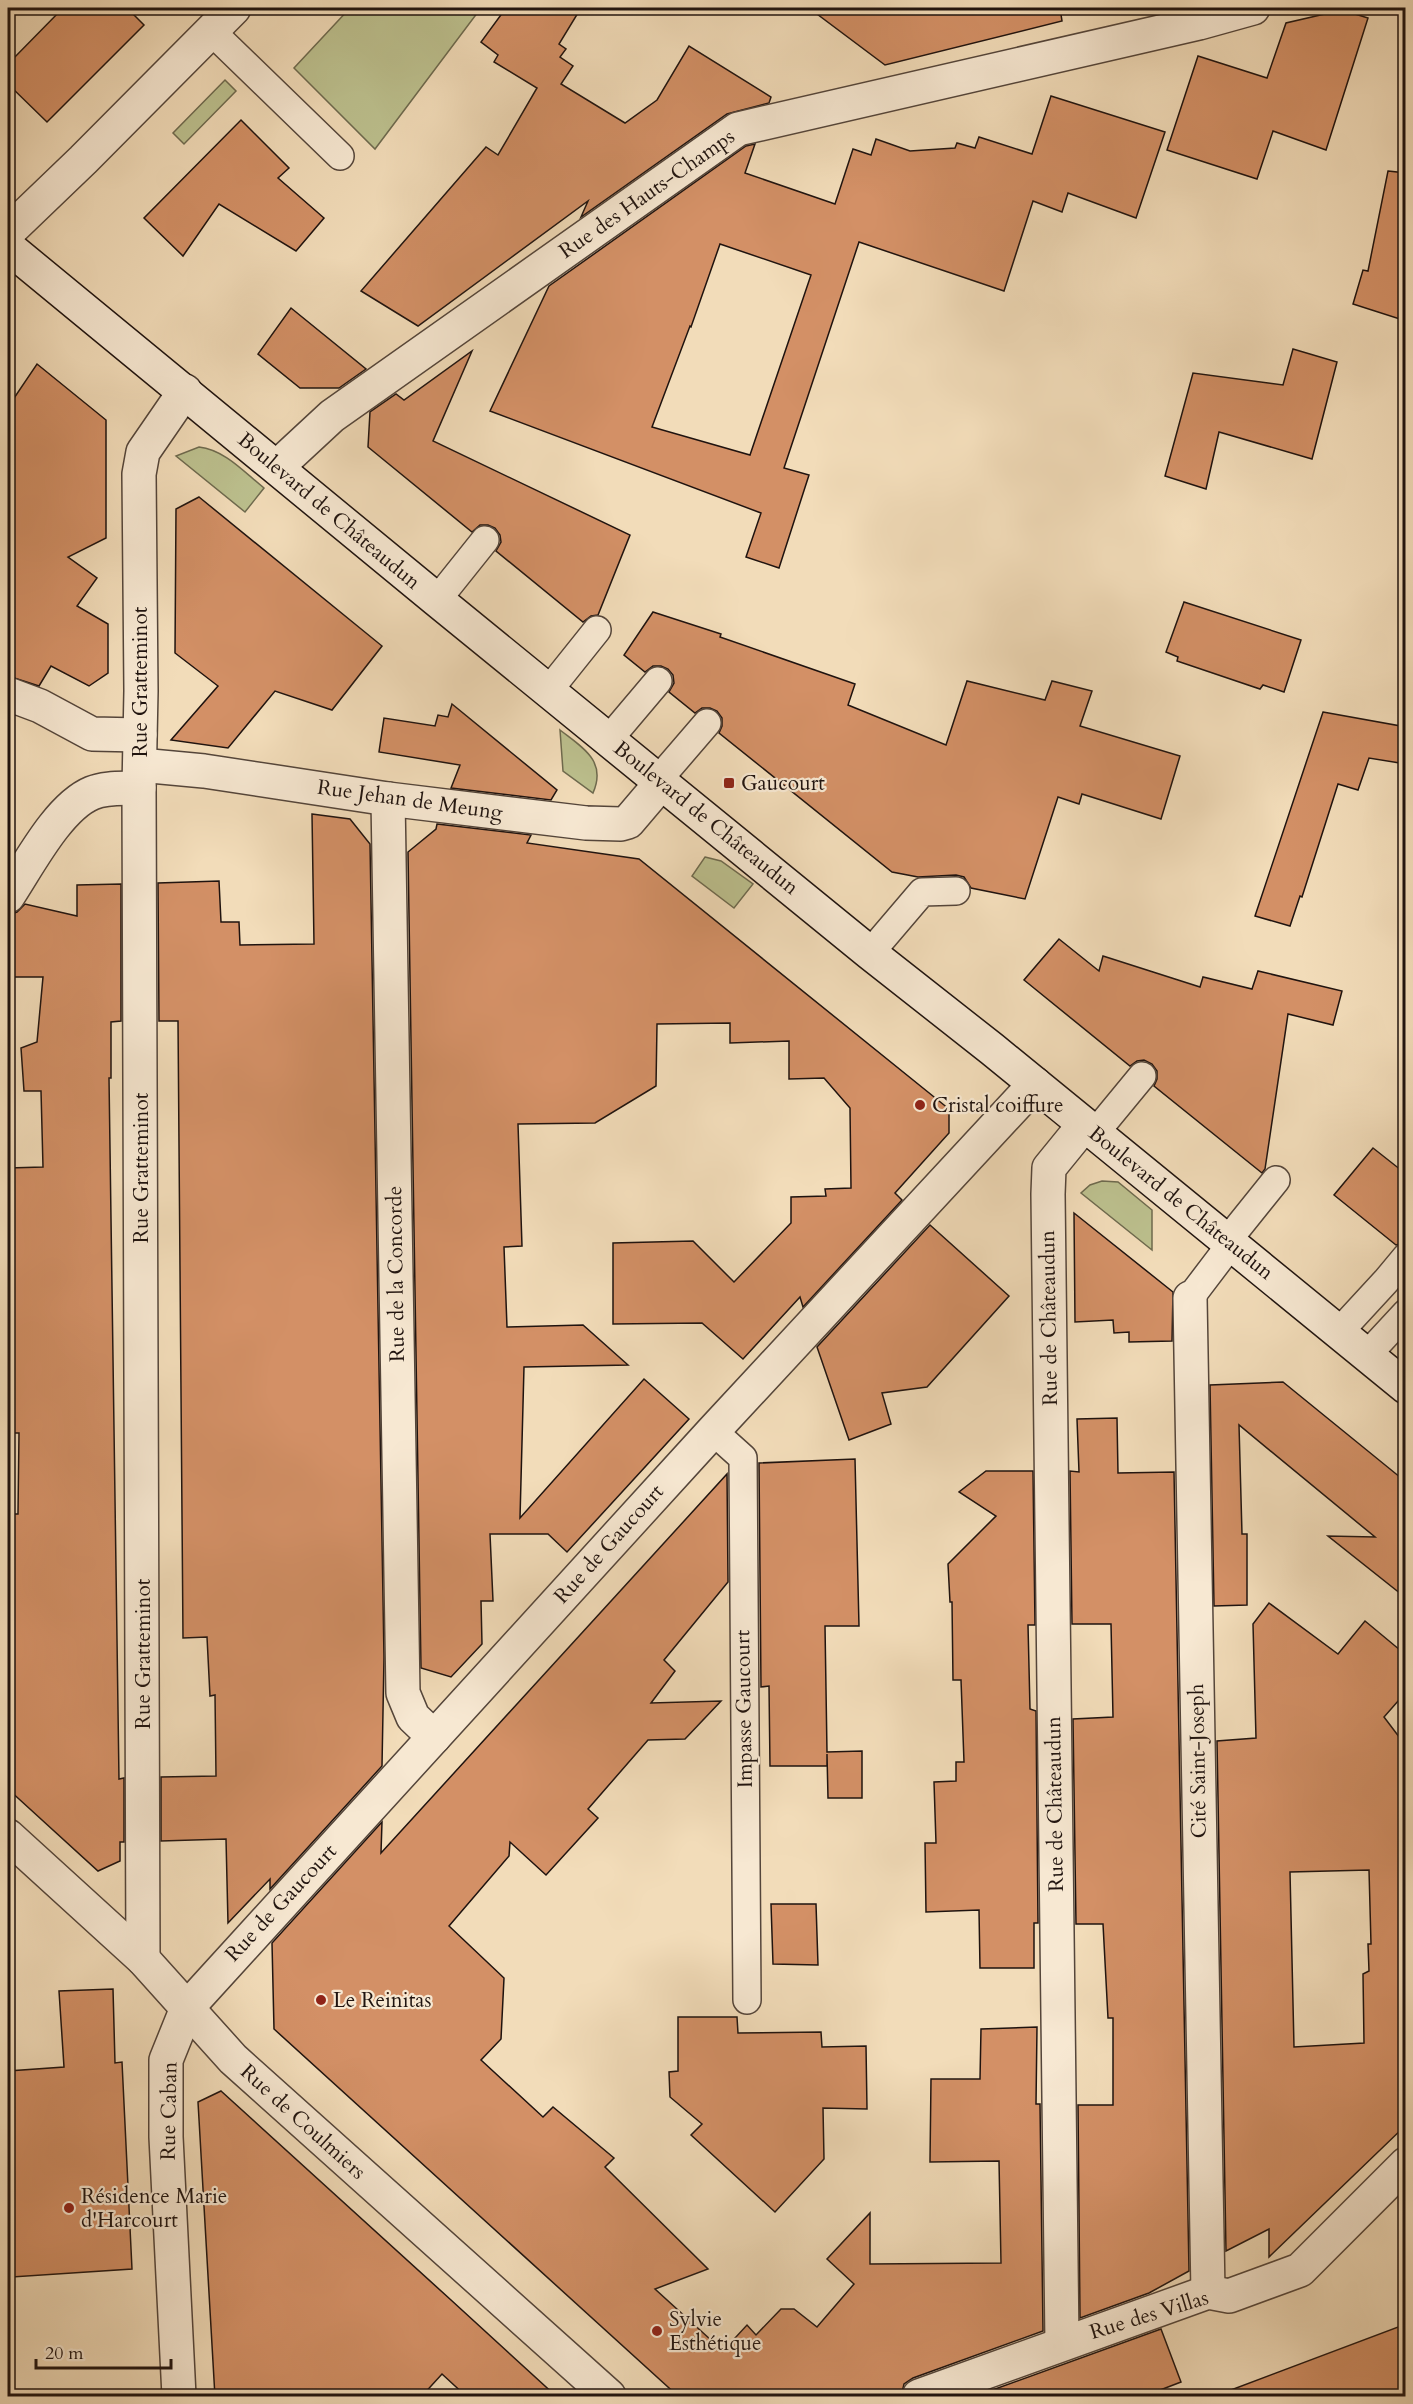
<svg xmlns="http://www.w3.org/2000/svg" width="1413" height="2404" viewBox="0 0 1413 2404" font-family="Cardo,serif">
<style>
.green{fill:#bcc08e;stroke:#6e6a4e;stroke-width:1.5}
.building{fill:#d39066;stroke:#1f130f;stroke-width:1.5;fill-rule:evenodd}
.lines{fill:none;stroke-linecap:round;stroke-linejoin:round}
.service-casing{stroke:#54453a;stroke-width:30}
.minor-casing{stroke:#54453a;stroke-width:36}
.secondary-casing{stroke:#1f130f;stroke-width:36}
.service{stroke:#f7e8d2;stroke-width:27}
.minor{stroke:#f7e8d2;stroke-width:33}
.secondary{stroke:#f7e8d2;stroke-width:33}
.poi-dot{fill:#8f2418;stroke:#f7e8d2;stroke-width:2}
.labels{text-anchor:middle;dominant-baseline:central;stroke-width:4.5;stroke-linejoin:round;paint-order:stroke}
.street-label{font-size:21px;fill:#1f130f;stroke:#f7e8d2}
.poi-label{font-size:21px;fill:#1f130f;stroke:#f7e8d2;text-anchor:start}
</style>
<rect width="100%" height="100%" fill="#f2dcb9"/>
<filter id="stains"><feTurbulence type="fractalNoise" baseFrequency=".00333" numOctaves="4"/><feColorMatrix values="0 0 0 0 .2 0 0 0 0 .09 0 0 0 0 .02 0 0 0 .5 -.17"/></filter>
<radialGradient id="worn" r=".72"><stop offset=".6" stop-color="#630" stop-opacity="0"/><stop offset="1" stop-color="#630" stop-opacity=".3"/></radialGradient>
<g class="green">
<path d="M 350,8 L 481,8 L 375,149 L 294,68 Z"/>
<path d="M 225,80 L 236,91 L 184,144 L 173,133 Z"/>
<path d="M 199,447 C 225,450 244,472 264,488 L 245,512 L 176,456 Z"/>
<path d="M 560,730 C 583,748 607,761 593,793 L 563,771 Z"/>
<path d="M 705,857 L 721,861 L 753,884 L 734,908 L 692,876 Z"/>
<path d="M 1102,1181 L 1118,1182 L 1152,1210 L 1152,1250 L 1081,1193 L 1090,1185 Z"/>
</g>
<g class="building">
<path d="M 63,8 L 127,8 L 144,25 L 47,122 L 8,84 L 8,64 Z"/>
<path d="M 506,8 L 581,8 L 559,44 L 566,49 L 560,57 L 573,66 L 561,84 L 625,123 L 657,100 L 689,46 L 771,97 L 769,103 L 727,114 L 581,217 L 588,201 L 418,326 L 361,291 L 486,147 L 498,155 L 537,88 L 494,62 L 498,55 L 481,42 Z"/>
<path d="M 809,8 L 1060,8 L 1062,21 L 885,65 Z"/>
<path d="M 1342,10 L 1368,18 L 1326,150 L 1273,131 L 1257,179 L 1167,150 L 1198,56 L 1267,78 L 1286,23 Z"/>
<path d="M 1051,96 L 1165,132 L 1136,218 L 1068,193 L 1062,212 L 1033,201 L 1004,291 L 859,242 L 784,468 L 809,475 L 779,568 L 746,557 L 761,513 L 490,411 L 549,286 L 746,146 L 755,144 L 745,173 L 835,204 L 853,149 L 871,155 L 876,139 L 910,151 L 955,148 L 957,143 L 975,148 L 979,137 L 1032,154 ZM 720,244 L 811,275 L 750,455 L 652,427 L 690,326 L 691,327 Z"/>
<path d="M 241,120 L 289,168 L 278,178 L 324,218 L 296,251 L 219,204 L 183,256 L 144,218 Z"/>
<path d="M 1388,171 L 1406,173 L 1406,321 L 1353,304 L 1363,270 L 1368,271 Z"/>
<path d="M 291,308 L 366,369 L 339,388 L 300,388 L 258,354 Z"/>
<path d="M 1293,349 L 1337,362 L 1312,459 L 1219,432 L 1206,489 L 1165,476 L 1193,373 L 1283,385 Z"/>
<path d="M 472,351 L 433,441 L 630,535 L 598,615 L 591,616 L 583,622 L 496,551 L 501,542 L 500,535 L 495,528 L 488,525 L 480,525 L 472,532 L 368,447 L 370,412 L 396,394 L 404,400 Z"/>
<path d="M 37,364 L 106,420 L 106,538 L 68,557 L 97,578 L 77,606 L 108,624 L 108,673 L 89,686 L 51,666 L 39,686 L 8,676 L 8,407 Z"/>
<path d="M 199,497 L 382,646 L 332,710 L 275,691 L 228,748 L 171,740 L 218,686 L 175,653 L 176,509 Z"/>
<path d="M 1184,602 L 1301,640 L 1284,692 L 1263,685 L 1260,689 L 1177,661 L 1178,657 L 1166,652 Z"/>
<path d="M 653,612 L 721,634 L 720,637 L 855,684 L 848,705 L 946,745 L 967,681 L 1045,700 L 1052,681 L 1092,691 L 1080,726 L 1180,756 L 1161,819 L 1082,794 L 1079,804 L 1058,797 L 1025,899 L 971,888 L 964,877 L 956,875 L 918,877 L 892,872 L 719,733 L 722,726 L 722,718 L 717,711 L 710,708 L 702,708 L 695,713 L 669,692 L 674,683 L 673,675 L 668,669 L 661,666 L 653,666 L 645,672 L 624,655 Z"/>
<path d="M 452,704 L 557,790 L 551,800 L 451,788 L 460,765 L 379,752 L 384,718 L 435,726 L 438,715 L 448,717 Z"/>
<path d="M 1323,712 L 1406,727 L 1406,764 L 1369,758 L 1358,790 L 1338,784 L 1302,897 L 1300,896 L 1290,926 L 1255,916 Z"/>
<path d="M 312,814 L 350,819 L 370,844 L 384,1657 L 382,1766 L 270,1889 L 270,1879 L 228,1923 L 226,1839 L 161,1841 L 161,1777 L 216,1776 L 215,1695 L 210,1696 L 207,1637 L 183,1638 L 178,1021 L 159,1021 L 158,883 L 219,881 L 221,922 L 239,922 L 240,945 L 314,944 Z"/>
<path d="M 437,824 L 531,835 L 527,843 L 639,859 L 949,1109 L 949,1133 L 895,1193 L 902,1200 L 803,1307 L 800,1297 L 743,1359 L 702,1323 L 613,1324 L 613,1243 L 693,1241 L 734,1282 L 791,1223 L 791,1197 L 826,1196 L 825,1189 L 851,1188 L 850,1108 L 824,1078 L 789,1079 L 789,1041 L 730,1043 L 730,1023 L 657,1024 L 656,1086 L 595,1123 L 518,1124 L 522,1246 L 504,1247 L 507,1327 L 583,1325 L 628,1365 L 524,1367 L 520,1518 L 644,1379 L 689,1419 L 567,1552 L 548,1534 L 490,1534 L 493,1601 L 481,1601 L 482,1644 L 451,1677 L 421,1668 L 408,852 L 436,829 Z"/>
<path d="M 121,884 L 121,1021 L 111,1022 L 111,1078 L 109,1078 L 119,1779 L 124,1778 L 124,1842 L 120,1842 L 120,1861 L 98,1871 L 8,1789 L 8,1519 L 10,1519 L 10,1514 L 18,1514 L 19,1433 L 8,1433 L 8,1168 L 43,1167 L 41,1091 L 24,1091 L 21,1048 L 37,1042 L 43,977 L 8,977 L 8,915 L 17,912 L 25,904 L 77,916 L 77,885 Z"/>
<path d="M 1059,939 L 1099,971 L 1103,956 L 1200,987 L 1203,977 L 1252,989 L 1258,971 L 1342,991 L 1333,1025 L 1288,1014 L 1265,1169 L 1262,1173 L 1154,1086 L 1157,1079 L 1157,1071 L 1152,1064 L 1144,1060 L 1137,1061 L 1130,1066 L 1024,980 Z"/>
<path d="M 1373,1148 L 1406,1174 L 1406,1242 L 1396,1245 L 1334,1195 Z"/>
<path d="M 1074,1213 L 1173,1292 L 1172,1341 L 1129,1342 L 1129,1332 L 1114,1333 L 1113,1320 L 1075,1322 Z"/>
<path d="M 930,1225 L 1009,1296 L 927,1387 L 882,1393 L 891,1424 L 849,1440 L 817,1347 Z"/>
<path d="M 1283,1382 L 1406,1482 L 1406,1598 L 1328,1536 L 1375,1537 L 1239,1425 L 1242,1534 L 1247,1534 L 1247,1605 L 1214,1606 L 1210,1385 Z"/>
<path d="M 1117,1418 L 1118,1473 L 1174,1472 L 1189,2271 L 1149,2293 L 1080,2318 L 1078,2105 L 1113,2105 L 1113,2018 L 1108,2018 L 1103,1924 L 1076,1924 L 1073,1719 L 1113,1717 L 1111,1624 L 1072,1624 L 1070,1471 L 1079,1472 L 1077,1419 Z"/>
<path d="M 855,1459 L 859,1626 L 825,1626 L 827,1752 L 862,1751 L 862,1798 L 828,1798 L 827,1754 L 827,1766 L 770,1766 L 769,1686 L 761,1687 L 759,1463 Z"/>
<path d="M 986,1471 L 1033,1471 L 1035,1625 L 1028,1625 L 1030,1709 L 1036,1711 L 1038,1923 L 1034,1923 L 1034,1968 L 980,1968 L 979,1910 L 926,1912 L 925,1843 L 936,1843 L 934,1782 L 956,1781 L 956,1762 L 964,1762 L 961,1680 L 953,1680 L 952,1602 L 950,1602 L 948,1564 L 996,1516 L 959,1492 Z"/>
<path d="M 727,1474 L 728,1582 L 664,1660 L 675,1671 L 651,1703 L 721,1701 L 685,1739 L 648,1740 L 588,1809 L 598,1818 L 546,1875 L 510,1842 L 509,1856 L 449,1926 L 504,1978 L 501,2039 L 481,2060 L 543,2117 L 553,2107 L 614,2158 L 605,2167 L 708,2269 L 655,2289 L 723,2351 L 747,2325 L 756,2335 L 781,2309 L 794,2309 L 817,2327 L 854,2284 L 827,2259 L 870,2213 L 870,2264 L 1001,2263 L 999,2161 L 930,2162 L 931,2079 L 980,2079 L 981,2029 L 1037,2027 L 1036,2104 L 1040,2104 L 1043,2331 L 913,2378 L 904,2384 L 901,2397 L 679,2397 L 274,2029 L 272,1943 L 382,1822 L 381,1853 Z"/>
<path d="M 1269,1603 L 1338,1654 L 1365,1621 L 1406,1655 L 1406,1692 L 1384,1717 L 1406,1746 L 1406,2125 L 1269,2257 L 1269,2229 L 1226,2251 L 1217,1741 L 1256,1738 L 1253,1624 ZM 1369,1870 L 1371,1944 L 1368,1944 L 1369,1971 L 1363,1974 L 1364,2043 L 1294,2047 L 1290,1872 Z"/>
<path d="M 771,1904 L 816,1904 L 818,1965 L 773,1964 Z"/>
<path d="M 113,1989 L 115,2063 L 122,2062 L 132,2269 L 12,2277 L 8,2147 L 8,2071 L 64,2067 L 59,1991 Z"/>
<path d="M 678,2017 L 737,2017 L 738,2033 L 821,2032 L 822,2047 L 866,2046 L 867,2109 L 823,2108 L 824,2159 L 775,2212 L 691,2135 L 702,2124 L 670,2097 L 669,2072 L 678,2071 Z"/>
<path d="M 221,2091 L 451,2300 L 557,2397 L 467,2397 L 442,2374 L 421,2397 L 215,2397 L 198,2102 Z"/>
<path d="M 1406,2324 L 1406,2397 L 1224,2397 L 1223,2393 Z"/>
<path d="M 1161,2329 L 1181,2382 L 1142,2397 L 973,2397 Z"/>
</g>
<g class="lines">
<g class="service-casing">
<g id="service">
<path d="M 211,31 L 340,156"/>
<path d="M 437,600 L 485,540"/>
<path d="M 549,690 L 597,630"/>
<path d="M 609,739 L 658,681"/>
<path d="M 658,780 L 707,723"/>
<path d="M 870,953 L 922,892 L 956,891"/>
<path d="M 1095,1133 L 1142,1076"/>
<path d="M 1227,1241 L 1276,1180"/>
<path d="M 1190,1298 L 1231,1244"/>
<path d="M 1339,1332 L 1386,1281 L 1406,1257"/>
<path d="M 1367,1355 L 1406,1313"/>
<path d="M 713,1431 L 743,1458 L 747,2000"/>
</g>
</g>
<g class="minor-casing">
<g id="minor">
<path d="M 8,232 L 83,160 L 234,8"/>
<path d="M 277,467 L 332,416 L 738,129 L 1199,23 L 1253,8"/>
<path d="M 8,694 L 40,706 L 92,734 L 140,735"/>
<path d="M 140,765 L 204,771 L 388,799 L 586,823 L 621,824 L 628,822 L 662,782"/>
<path d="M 388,799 L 403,1693 L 413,1717 L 434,1737"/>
<path d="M 8,896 C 28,866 58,807 92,793 C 106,787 124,789 139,788"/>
<path d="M 1190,1298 L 1208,2292"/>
<path d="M 8,1836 L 143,1959 L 233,2059 L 609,2396"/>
<path d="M 143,1959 L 139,788 L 141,691 L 139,474 L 143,452 L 185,391"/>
<path d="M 1062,2343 L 1048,1194 L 1049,1168 L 1084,1125"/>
<path d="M 179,2396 L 166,2137 L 166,2060 L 187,2008 L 713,1431 L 1035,1084"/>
<path d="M 919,2396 L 1208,2292 L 1229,2296 L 1300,2270 L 1406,2164"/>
</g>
</g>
<g class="secondary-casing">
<path id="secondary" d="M 8,247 L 437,600 L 870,953 L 992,1049 L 1406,1387"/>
</g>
<use href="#service" class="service"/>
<use href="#minor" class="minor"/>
<use href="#secondary" class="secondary"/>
</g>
<g class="poi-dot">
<rect x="723" y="777" width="12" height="12" rx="3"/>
<circle cx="920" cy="1105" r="6"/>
<circle cx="321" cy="2000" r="6"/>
<circle cx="69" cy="2208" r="6"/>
<circle cx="657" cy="2331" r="6"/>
</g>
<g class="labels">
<g class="street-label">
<text transform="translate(647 194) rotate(-35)">Rue des Hauts-Champs</text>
<text transform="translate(329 511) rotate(40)">Boulevard de Châteaudun</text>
<text transform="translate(140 682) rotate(-90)">Rue Gratteminot</text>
<text transform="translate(410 800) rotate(8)">Rue Jehan de Meung</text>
<text transform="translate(706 818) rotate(39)">Boulevard de Châteaudun</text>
<text transform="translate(141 1168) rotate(-90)">Rue Gratteminot</text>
<text transform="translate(1181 1203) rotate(39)">Boulevard de Châteaudun</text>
<text transform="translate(396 1274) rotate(-91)">Rue de la Concorde</text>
<text transform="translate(1049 1318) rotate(-91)">Rue de Châteaudun</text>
<text transform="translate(609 1544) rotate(-48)">Rue de Gaucourt</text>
<text transform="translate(143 1654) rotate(-90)">Rue Gratteminot</text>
<text transform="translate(744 1709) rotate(-91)">Impasse Gaucourt</text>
<text transform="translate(1198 1761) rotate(-91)">Cité Saint-Joseph</text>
<text transform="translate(1055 1804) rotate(-91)">Rue de Châteaudun</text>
<text transform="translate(281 1903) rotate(-47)">Rue de Gaucourt</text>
<text transform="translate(169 2111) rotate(-89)">Rue Caban</text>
<text transform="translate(303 2122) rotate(42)">Rue de Coulmiers</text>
<text transform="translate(1149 2315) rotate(-17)">Rue des Villas</text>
</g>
<g class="poi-label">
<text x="741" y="783">Gaucourt</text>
<text x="932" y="1105">Cristal coiffure</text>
<text x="333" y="2000">Le Reinitas</text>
<text x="81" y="2196">Résidence Marie<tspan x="81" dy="24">d'Harcourt</tspan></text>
<text x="669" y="2319">Sylvie<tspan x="669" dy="24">Esthétique</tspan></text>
</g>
</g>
<rect width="1413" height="2404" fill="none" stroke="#f2dcb9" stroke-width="30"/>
<rect x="9" y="9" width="1395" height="2386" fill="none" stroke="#1f130f" stroke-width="3"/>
<rect x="15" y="15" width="1383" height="2374" fill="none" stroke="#1f130f" stroke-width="1.5"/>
<path d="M36 2359v9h135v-9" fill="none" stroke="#1f130f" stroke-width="3"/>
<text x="45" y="2359" font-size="18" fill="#1f130f" stroke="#f7e8d2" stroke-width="4.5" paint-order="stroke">20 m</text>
<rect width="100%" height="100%" filter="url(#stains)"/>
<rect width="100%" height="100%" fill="url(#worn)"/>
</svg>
